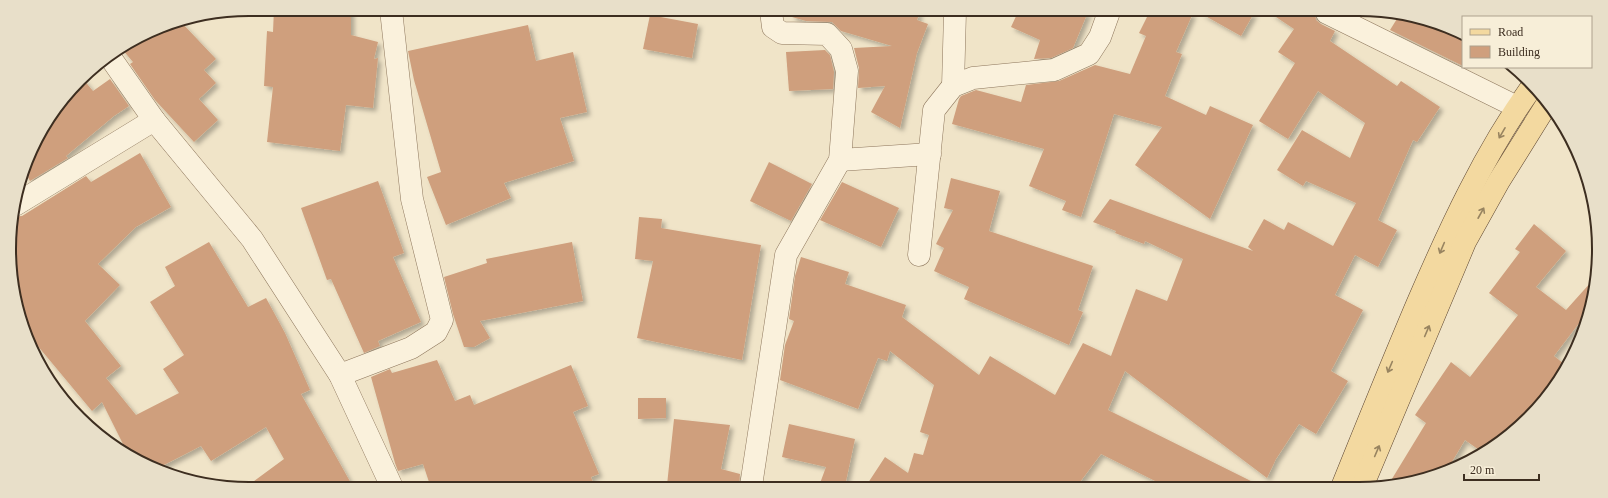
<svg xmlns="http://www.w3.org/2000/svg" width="1608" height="498" viewBox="0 0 1608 498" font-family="'Times New Roman',serif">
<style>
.building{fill:#cf9f7d;filter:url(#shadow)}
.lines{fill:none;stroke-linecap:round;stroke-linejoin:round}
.street-casing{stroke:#8d765c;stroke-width:23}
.primary-casing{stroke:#5b4430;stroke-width:23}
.street{stroke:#faf1dc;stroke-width:22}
.primary{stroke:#f3d9a0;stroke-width:22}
.oneway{stroke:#988460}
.rim{fill:none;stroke:#3d2e20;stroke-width:2}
</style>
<defs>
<filter id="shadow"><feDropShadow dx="3.5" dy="3.5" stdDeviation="2" flood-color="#0004"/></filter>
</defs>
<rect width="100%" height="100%" fill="#f0e4c8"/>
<g class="building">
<path d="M 274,9 L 351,9 L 351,35 L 378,42 L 374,59 L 378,58 L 373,108 L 346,105 L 340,151 L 267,142 L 273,87 L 264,86 L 267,31 L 273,32 Z"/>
<path d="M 793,11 L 920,12 L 917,20 L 928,24 L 917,53 L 900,128 L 871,112 L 885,86 L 858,88 L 859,68 L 854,48 L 892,46 L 841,31 L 832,22 L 806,21 L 792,17 Z"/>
<path d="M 1018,12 L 1088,12 L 1073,48 L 1051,58 L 1034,59 L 1040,40 L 1011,27 Z"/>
<path d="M 1149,13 L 1193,13 L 1176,52 L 1182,54 L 1165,96 L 1206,115 L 1210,106 L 1253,125 L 1210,219 L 1135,165 L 1162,127 L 1114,114 L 1081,217 L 1062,210 L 1066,201 L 1029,186 L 1044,149 L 952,124 L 959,99 L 961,96 L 976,90 L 1021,102 L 1026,85 L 1059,81 L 1095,65 L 1130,74 L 1146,36 L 1139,33 Z"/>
<path d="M 1200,13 L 1254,13 L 1241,36 Z"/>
<path d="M 1270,13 L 1315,13 L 1316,20 L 1321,24 L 1335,31 L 1330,41 L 1397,86 L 1401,81 L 1440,107 L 1417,142 L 1413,140 L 1378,220 L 1397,230 L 1378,267 L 1355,255 L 1335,295 L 1363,310 L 1331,371 L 1348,381 L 1316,434 L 1299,424 L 1276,459 L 1267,478 L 1125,371 L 1108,410 L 1263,487 L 1165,486 L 1101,454 L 1077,486 L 866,486 L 885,457 L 908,473 L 914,453 L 923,455 L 929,435 L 920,432 L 934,385 L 890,351 L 887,361 L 878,358 L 858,409 L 780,380 L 785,345 L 794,321 L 789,319 L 795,276 L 801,257 L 849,272 L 845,284 L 906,305 L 902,317 L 979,375 L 990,356 L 1055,395 L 1083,343 L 1111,356 L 1136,289 L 1167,301 L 1183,259 L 1145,241 L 1144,244 L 1115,233 L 1116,231 L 1093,222 L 1110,199 L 1253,251 L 1248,247 L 1264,219 L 1284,230 L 1288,222 L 1333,246 L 1356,203 L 1306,181 L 1303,186 L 1277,170 L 1302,130 L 1350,158 L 1365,123 L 1318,91 L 1288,139 L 1259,121 L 1295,63 L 1278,52 L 1294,29 Z"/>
<path d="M 1400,14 L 1406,14 L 1463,39 L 1463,66 L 1390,30 Z"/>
<path d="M 650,15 L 698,24 L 692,58 L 643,49 Z"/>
<path d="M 181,22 L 216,59 L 204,70 L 216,83 L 199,99 L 218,120 L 194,142 L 155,100 L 130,64 L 133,62 L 122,49 L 157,27 Z"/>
<path d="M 528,25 L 536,61 L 573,52 L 587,112 L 560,118 L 574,161 L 504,183 L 511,198 L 446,225 L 427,177 L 441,172 L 414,80 L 408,51 Z"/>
<path d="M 825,50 L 830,55 L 834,72 L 833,89 L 789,91 L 786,52 Z"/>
<path d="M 83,79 L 93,91 L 110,79 L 129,106 L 114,116 L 66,156 L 68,158 L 30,181 L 25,172 L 34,143 Z"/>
<path d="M 140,153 L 171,207 L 136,227 L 98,264 L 120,285 L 85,321 L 121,366 L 106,378 L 136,415 L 179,393 L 163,369 L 184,355 L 150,302 L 175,286 L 165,267 L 209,242 L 248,307 L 266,298 L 285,333 L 310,390 L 301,394 L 352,485 L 250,484 L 284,459 L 266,427 L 211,461 L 201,446 L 160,467 L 128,454 L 102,402 L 92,411 L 27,333 L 17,311 L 11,217 L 22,216 L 86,176 L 91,182 Z"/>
<path d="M 769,162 L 812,184 L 791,221 L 750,201 Z"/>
<path d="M 951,178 L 1000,191 L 989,231 L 1093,266 L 1078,310 L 1083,312 L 1069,345 L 964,299 L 969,287 L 934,271 L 944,248 L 936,244 L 953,210 L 944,208 Z"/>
<path d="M 378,181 L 404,253 L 393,257 L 421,322 L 378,341 L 380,346 L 364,353 L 331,279 L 327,280 L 301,208 Z"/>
<path d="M 842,182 L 899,208 L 881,247 L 820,220 Z"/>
<path d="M 639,217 L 662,219 L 661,228 L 761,245 L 742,360 L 637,338 L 653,261 L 635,259 Z"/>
<path d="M 1534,224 L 1566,251 L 1536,287 L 1566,310 L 1592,281 L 1594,283 L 1594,296 L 1589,310 L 1554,356 L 1568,367 L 1567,369 L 1528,419 L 1482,452 L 1465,440 L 1447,470 L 1387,487 L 1426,423 L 1415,415 L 1451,362 L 1470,377 L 1518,315 L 1489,293 L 1520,252 L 1515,249 Z"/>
<path d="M 572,242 L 583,301 L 480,321 L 490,338 L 474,347 L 464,347 L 453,314 L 444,277 L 487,263 L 486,259 Z"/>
<path d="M 437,360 L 455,401 L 470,395 L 474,405 L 571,365 L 588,406 L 573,412 L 599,474 L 591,477 L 594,485 L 430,485 L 423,464 L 398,471 L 395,463 L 371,377 L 390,369 L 392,373 Z"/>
<path d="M 638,398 L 666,398 L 666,418 L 638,419 Z"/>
<path d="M 674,419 L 730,425 L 721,469 L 740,474 L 739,486 L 667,485 Z"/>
<path d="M 789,424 L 855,439 L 845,486 L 819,486 L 826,467 L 782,457 Z"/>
</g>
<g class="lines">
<g class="street-casing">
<g id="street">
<path d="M 1327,13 L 1517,107"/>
<path d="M 110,57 L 154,120 L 252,239 L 340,375 L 391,485"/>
<path d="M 953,86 L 955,12"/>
<path d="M 840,160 L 930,154"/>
<path d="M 15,205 L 154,120"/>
<path d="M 919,255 L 934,110 L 953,86 L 973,78 L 1054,70 L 1089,54 L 1100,37 L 1109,12"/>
<path d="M 340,375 L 411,348 L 436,332 L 442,320 L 412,199 L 391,10"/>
<path d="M 751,486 L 786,255 L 840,160 L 847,71 L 841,49 L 827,34 L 782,33 L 773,27 L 771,11"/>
</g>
</g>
<g class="primary-casing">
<g id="primary">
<path d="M 1342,487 C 1367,425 1392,363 1418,302 C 1450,228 1484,154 1531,88"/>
<path d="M 1362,487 L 1465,242 L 1499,181 L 1547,104"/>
</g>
</g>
<use href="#street" class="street"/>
<use href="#primary" class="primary"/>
</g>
<defs><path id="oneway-shaft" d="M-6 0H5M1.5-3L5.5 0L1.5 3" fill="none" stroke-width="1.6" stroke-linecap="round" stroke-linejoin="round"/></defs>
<g class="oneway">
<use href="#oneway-shaft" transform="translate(1502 133) rotate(120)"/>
<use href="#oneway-shaft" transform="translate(1481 213) rotate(-61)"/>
<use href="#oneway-shaft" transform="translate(1442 248) rotate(113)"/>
<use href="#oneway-shaft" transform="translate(1427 331) rotate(-67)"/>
<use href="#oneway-shaft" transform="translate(1390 367) rotate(113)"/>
<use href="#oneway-shaft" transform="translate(1377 451) rotate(-67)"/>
</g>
<path d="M0 0H1608V498H0ZM249 16H1359A233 233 0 0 1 1592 249V249A233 233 0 0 1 1359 482H249A233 233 0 0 1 16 249V249A233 233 0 0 1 249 16Z" fill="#e8dfc9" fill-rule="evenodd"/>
<path class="rim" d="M249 16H1359A233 233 0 0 1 1592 249V249A233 233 0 0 1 1359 482H249A233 233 0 0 1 16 249V249A233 233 0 0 1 249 16Z"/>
<rect x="1462" y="16" width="130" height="52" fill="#f7eed8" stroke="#ada18e"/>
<rect x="1470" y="29" width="20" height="6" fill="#f3d9a0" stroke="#ada18e"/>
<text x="1498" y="36" font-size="12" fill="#3d2e20">Road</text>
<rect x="1470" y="46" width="20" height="12" fill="#cf9f7d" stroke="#ada18e"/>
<text x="1498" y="56" font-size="12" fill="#3d2e20">Building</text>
<path d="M1464 474v6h75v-6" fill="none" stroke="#3d2e20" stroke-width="2"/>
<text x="1470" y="474" font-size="12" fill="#3d2e20" stroke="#f7eed8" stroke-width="3" paint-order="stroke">20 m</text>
</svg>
